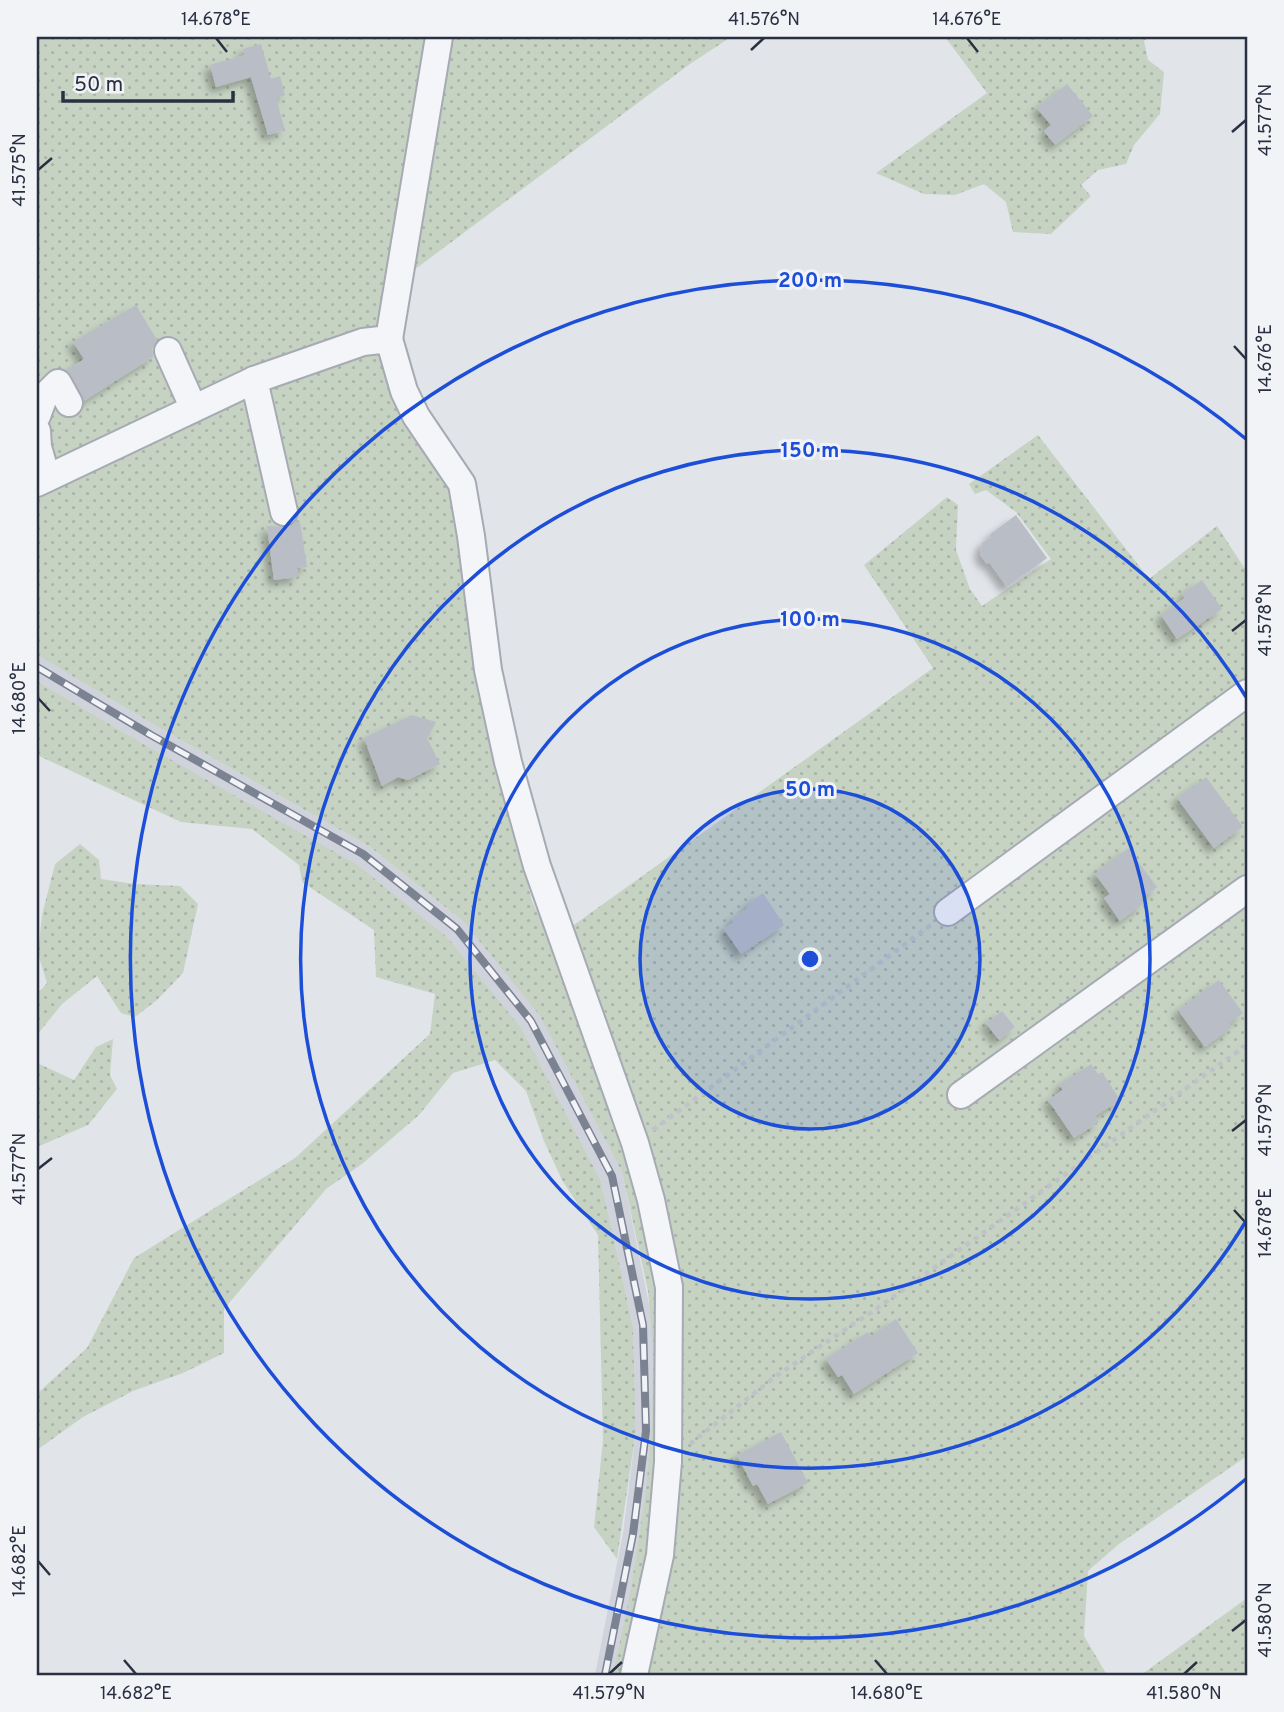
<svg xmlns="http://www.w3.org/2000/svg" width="1284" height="1712" viewBox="0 0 1284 1712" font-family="Overpass,sans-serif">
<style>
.built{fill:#d0d3db}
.grass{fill:url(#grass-dots)}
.building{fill:#b9bdc6;filter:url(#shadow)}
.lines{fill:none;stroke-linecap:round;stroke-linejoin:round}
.minor-casing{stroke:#a6aab3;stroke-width:30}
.path{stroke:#bfc2c8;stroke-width:4.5;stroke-dasharray:5 5;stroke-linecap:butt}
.minor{stroke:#f4f5f8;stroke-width:26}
.rail-casing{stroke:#7b8292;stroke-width:8}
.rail{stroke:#f1f3f7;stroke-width:5;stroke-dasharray:16;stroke-linecap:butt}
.ticks{fill:none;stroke:#2a3041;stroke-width:2.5}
.ring{fill:none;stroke:#1d4ed8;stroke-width:3.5}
.centre{fill:#1d4ed8;stroke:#f1f3f7;stroke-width:3.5}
.ring-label{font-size:21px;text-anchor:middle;font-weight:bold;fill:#1d4ed8;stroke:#f1f3f7;stroke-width:6;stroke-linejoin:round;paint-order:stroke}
.neatline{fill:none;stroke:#2a3041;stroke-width:2.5}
.ticks-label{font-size:18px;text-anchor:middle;fill:#2a3041}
</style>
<defs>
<pattern id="grass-dots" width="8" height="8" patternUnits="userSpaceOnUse" patternTransform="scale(1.75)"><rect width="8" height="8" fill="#c6d3c3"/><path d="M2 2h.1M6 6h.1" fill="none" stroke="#aab5a9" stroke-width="1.8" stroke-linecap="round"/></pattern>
<filter id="shadow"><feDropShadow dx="-6" dy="6" stdDeviation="3.5" flood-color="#0004"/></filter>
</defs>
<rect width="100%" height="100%" fill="#e1e4e9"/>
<path class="built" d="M 37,655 L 156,726 L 369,846 L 464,922 L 540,1015 L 622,1172 L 653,1324 L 657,1431 L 642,1536 L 615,1675 L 595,1675 L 623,1533 L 636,1430 L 633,1326 L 601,1181 L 521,1029 L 448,938 L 145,745 L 37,681 Z"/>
<g class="grass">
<path d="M 37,37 L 429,37 L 385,373 L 408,429 L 448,489 L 462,530 L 487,721 L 532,901 L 552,944 L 571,927 L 933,668 L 864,565 L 947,497 L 958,505 L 956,550 L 970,589 L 982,606 L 1051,559 L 1016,512 L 986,490 L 975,494 L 969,484 L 1038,435 L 1149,579 L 1217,526 L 1247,572 L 1247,1456 L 1119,1544 L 1088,1571 L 1084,1636 L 1107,1675 L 613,1675 L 631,1589 L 646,1490 L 652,1424 L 653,1350 L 648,1291 L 622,1172 L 540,1016 L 464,922 L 369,846 L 156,726 L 37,655 Z"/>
<path d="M 452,37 L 731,37 L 690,64 L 406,276 Z"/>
<path d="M 945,37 L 1149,37 L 1144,41 L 1148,60 L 1164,72 L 1160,114 L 1134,145 L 1126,164 L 1098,170 L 1081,185 L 1091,196 L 1051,234 L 1013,232 L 1006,202 L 984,184 L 955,195 L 924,194 L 876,173 L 987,93 Z"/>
<path d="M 37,681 L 145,745 L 356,864 L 448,938 L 521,1028 L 601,1181 L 633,1326 L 636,1430 L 617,1559 L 594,1527 L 603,1440 L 598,1235 L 562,1180 L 544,1141 L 526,1091 L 495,1060 L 453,1073 L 419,1115 L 362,1164 L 326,1189 L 224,1309 L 224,1353 L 183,1373 L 133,1391 L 83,1417 L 37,1450 L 37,1391 L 40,1391 L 87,1348 L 134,1258 L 295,1158 L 430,1034 L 435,994 L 376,977 L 374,930 L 302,882 L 299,865 L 252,829 L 181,822 L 37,755 Z"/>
<path d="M 80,844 L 99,860 L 101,879 L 134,884 L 180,886 L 198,904 L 183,973 L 157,1000 L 135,1017 L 121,1013 L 97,976 L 62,1004 L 37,1035 L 37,994 L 47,983 L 38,954 L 42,915 L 55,864 Z"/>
<path d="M 113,1039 L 110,1075 L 117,1089 L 88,1125 L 37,1147 L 37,1063 L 74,1080 L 96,1047 Z"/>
<path d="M 1247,1598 L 1247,1675 L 1141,1675 Z"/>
</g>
<g class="building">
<path d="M 261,44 L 271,79 L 280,76 L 285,95 L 276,98 L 285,130 L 268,135 L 251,77 L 216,87 L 210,65 L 245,55 L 243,49 Z"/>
<path d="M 1067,84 L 1093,116 L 1055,145 L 1044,131 L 1051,125 L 1037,108 Z"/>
<path d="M 136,305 L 157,340 L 152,349 L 153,357 L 84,401 L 67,370 L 84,359 L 73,342 Z"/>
<path d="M 1016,515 L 1047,558 L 1007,587 L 989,562 L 987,564 L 980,554 L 982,543 L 991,537 L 989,535 Z"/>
<path d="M 296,522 L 300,522 L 307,567 L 297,568 L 298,577 L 274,580 L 267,526 L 287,527 Z"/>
<path d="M 1202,580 L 1222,609 L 1177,639 L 1161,615 L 1185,598 L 1182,594 Z"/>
<path d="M 412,715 L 436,722 L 427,738 L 440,764 L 408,780 L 398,777 L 382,786 L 364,738 Z"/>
<path d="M 1206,777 L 1243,827 L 1214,848 L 1177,798 Z"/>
<path d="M 1128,848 L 1157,887 L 1140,900 L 1143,904 L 1120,921 L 1104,898 L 1110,894 L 1095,874 Z"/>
<path d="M 763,893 L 784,925 L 741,954 L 724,929 L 734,922 L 732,919 L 748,908 L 747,905 Z"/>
<path d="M 1219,980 L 1243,1013 L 1229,1024 L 1232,1027 L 1205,1047 L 1178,1010 Z"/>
<path d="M 1002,1011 L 1015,1027 L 999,1040 L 986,1023 Z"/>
<path d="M 1091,1064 L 1098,1074 L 1102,1072 L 1120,1100 L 1095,1116 L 1099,1122 L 1074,1138 L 1048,1100 L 1063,1090 L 1059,1085 Z"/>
<path d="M 896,1319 L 918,1353 L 854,1394 L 842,1375 L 838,1377 L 826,1359 L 868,1332 L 870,1337 Z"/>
<path d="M 781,1432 L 808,1483 L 768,1504 L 757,1484 L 753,1486 L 737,1455 Z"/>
</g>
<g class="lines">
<g class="minor-casing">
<g id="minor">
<path d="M 389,339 L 439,37"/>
<path d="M 168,351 L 193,407"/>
<path d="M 254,380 L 284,512"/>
<path d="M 37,416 L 44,397 L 58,383 L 69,403"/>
<path d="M 37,431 L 38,447 L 47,478"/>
<path d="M 37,483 L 254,380 L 363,342 L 389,339 L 404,391 L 416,416 L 462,484 L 471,536 L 488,670 L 508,762 L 537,866 L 635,1143 L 651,1200 L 669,1287 L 668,1462 L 660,1555 L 634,1675"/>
<path d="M 948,912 L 1247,693"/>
<path d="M 961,1095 L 1247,889"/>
</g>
</g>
<g class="path">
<path d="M 653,1130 L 931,925"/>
<path d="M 690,1444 L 776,1376 L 879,1307 L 1247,1045"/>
</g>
<use href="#minor" class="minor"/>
<g class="rail-casing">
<path id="rail" d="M 37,667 L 151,735 L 363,854 L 457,929 L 531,1021 L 612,1176 L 643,1325 L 646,1431 L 633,1534 L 605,1675"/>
</g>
<use href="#rail" class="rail"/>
</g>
<path class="ticks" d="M 216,38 L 227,52M 967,38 L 978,52M 751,50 L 764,38M 1232,132 L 1246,120M 38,170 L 52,158M 1234,346 L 1246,359M 1232,631 L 1246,620M 38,698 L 50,711M 1232,1131 L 1246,1120M 38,1169 L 52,1158M 1234,1210 L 1246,1223M 38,1561 L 50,1575M 1232,1631 L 1246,1620M 124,1660 L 136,1674M 875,1660 L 887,1674M 609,1674 L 622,1662M 1184,1674 L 1197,1662"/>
<circle cx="810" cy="959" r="170" fill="#1d4ed8" fill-opacity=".12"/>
<g class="ring">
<circle cx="810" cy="959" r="170"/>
<circle cx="810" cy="959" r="340"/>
<path d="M1246 1221A509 509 0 1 1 1246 697"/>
<path d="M1246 1479A679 679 0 1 1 1246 439"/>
</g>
<circle cx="810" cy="959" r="10" class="centre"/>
<g class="ring-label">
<text x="810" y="287">200 m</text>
<text x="810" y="457">150 m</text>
<text x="810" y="626">100 m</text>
<text x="810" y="796">50 m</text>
</g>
<rect width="1284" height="1712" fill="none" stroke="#f1f3f7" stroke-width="77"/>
<path d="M63 91v10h170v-10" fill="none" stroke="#2a3041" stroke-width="3.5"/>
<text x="74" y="91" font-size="21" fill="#2a3041" stroke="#f1f3f7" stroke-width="5" paint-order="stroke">50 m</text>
<rect x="38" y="38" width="1208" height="1636" class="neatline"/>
<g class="ticks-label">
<text x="216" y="25">14.678°E</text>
<text x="764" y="25">41.576°N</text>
<text x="967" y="25">14.676°E</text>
<text transform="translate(1265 120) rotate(-90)" y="6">41.577°N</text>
<text transform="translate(19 170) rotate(-90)" y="6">41.575°N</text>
<text transform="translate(1265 359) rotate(-90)" y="6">14.676°E</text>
<text transform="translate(1265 620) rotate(-90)" y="6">41.578°N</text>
<text transform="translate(19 698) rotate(-90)" y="6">14.680°E</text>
<text transform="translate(1265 1120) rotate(-90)" y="6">41.579°N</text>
<text transform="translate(19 1169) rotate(-90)" y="6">41.577°N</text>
<text transform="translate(1265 1223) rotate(-90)" y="6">14.678°E</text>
<text transform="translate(19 1561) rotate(-90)" y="6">14.682°E</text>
<text transform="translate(1265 1620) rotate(-90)" y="6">41.580°N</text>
<text x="136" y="1699">14.682°E</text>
<text x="609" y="1699">41.579°N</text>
<text x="887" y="1699">14.680°E</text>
<text x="1184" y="1699">41.580°N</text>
</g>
</svg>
